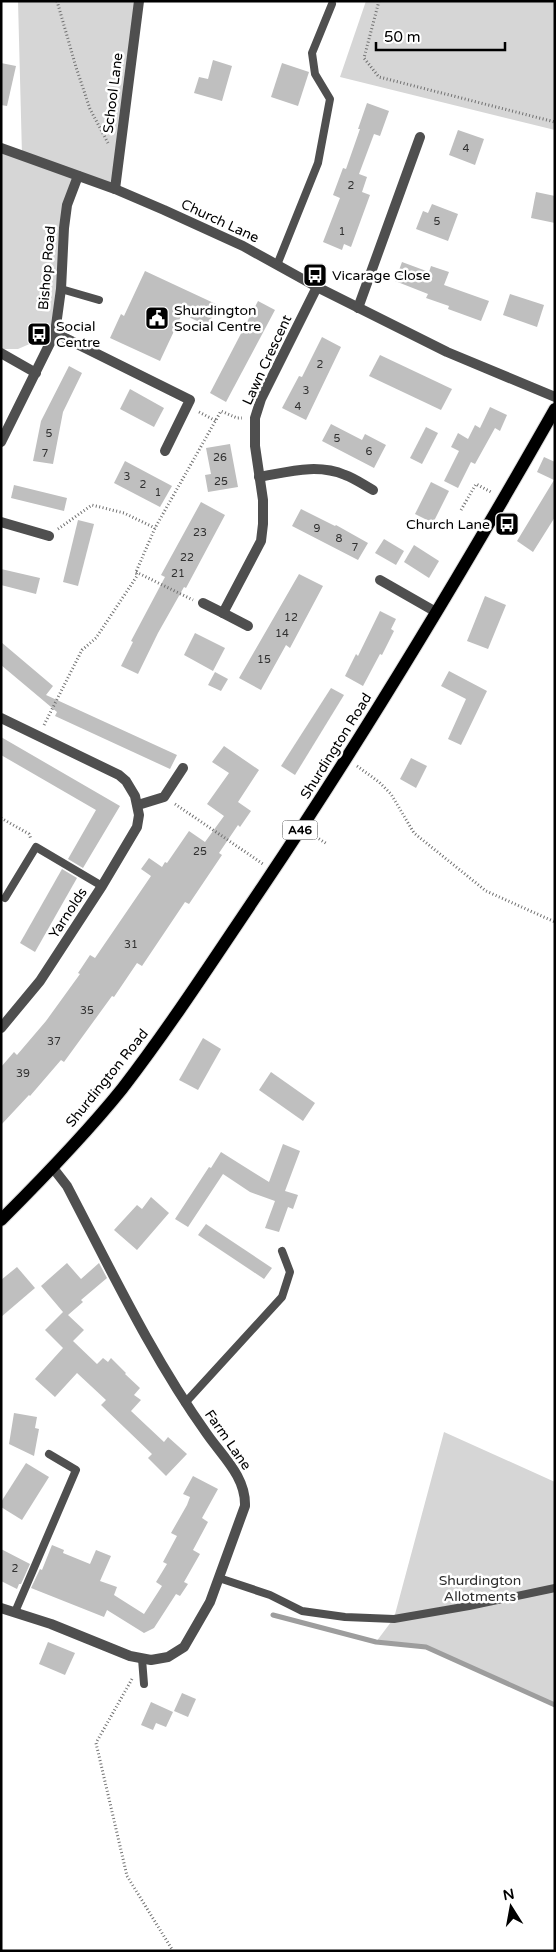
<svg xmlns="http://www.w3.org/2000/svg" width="556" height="1952" viewBox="0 0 556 1952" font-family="'Varela Round',sans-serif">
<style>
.green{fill:#d6d6d6}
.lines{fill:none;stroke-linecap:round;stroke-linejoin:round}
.stream{stroke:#9d9d9d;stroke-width:5}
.building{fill:#bfbfbf}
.primary-casing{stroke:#dbdbdb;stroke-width:14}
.path{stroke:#717171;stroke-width:3;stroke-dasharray:1 2.5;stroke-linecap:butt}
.lane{stroke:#4f4f4f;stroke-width:8}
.street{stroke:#4f4f4f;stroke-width:10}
.primary{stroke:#000;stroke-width:12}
.labels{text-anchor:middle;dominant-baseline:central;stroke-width:5;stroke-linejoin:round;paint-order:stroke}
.number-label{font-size:11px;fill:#303030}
.shield{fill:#fff;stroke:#4c4c4c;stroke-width:1}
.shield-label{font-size:12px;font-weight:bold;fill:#000}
.street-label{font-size:14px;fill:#000;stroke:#fff}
.poi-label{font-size:14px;fill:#000;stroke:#fff;text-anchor:start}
.park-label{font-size:14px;fill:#2d2d2d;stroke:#fff}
</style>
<rect width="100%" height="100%" fill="#fff"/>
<g class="green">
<path d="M 18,1 L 139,1 L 115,189 L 78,176 L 67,205 L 55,333 L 18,349 L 1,349 L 1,148 L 22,155 Z"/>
<path d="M 366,1 L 555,1 L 555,130 L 340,77 Z"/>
<path d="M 444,1432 L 555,1482 L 555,1705 L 426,1647 L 376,1642 L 394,1618 Z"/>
</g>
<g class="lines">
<path class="stream" d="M 273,1615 L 376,1642 L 426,1647 L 555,1705"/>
</g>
<g class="building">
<path d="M 213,60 L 232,66 L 222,101 L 194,93 L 199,77 L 208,79 Z"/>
<path d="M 1,63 L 16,66 L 7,106 L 1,105 Z"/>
<path d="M 282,63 L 309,72 L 298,106 L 271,97 Z"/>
<path d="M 367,103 L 389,111 L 380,136 L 374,134 L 359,174 L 367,177 L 362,192 L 370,195 L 351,247 L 344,244 L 342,250 L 323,242 L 340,198 L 333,195 L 343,168 L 346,169 L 360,129 L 358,129 Z"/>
<path d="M 458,130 L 484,139 L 475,165 L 449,155 Z"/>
<path d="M 536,192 L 555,196 L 555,223 L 531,218 Z"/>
<path d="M 432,204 L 458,214 L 448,241 L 416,229 L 423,211 L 428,213 Z"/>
<path d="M 402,262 L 429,272 L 431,266 L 449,272 L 444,285 L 489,301 L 481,321 L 448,309 L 449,306 L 426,298 L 428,294 L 395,281 Z"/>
<path d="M 145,271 L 218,305 L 208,326 L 182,314 L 160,361 L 110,338 L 121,314 L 124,316 Z"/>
<path d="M 510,294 L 544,305 L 537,327 L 503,315 Z"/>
<path d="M 258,301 L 275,310 L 226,402 L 210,393 Z"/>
<path d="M 322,337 L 341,347 L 306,420 L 282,408 L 299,376 L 302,377 Z"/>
<path d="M 380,355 L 452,389 L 441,410 L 369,376 Z"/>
<path d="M 69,366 L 82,373 L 63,412 L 53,464 L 33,461 L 41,421 Z"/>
<path d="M 130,389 L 164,408 L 154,427 L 120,409 Z"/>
<path d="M 490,407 L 507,415 L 500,431 L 495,428 L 475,464 L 471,462 L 458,488 L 444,481 L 459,451 L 451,447 L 458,433 L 468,439 L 475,425 L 480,428 Z"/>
<path d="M 331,424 L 362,440 L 365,434 L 386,445 L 374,468 L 322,441 Z"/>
<path d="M 426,427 L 438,433 L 422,464 L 410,458 Z"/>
<path d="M 230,444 L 238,487 L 208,492 L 205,475 L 211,474 L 206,448 Z"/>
<path d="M 544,457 L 555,462 L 555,517 L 533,552 L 517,541 L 554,480 L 537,472 Z"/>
<path d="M 125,461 L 172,486 L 160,507 L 114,483 Z"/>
<path d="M 431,482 L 449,491 L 433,523 L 415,514 Z"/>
<path d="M 14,485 L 67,498 L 64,511 L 11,498 Z"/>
<path d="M 201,502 L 225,515 L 186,588 L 184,587 L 158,633 L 138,674 L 121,666 L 133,642 L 131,641 L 165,577 L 161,575 Z"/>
<path d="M 301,509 L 335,526 L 336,525 L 368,543 L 358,560 L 292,526 Z"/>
<path d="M 78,520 L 94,524 L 78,586 L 63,582 Z"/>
<path d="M 384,539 L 404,551 L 396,565 L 375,553 Z"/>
<path d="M 414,545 L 439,561 L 429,578 L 404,562 Z"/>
<path d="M 1,569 L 40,578 L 36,594 L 1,585 Z"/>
<path d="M 299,574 L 323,586 L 290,648 L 286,645 L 261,690 L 239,678 Z"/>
<path d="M 485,596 L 506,605 L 488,649 L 467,641 Z"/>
<path d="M 380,611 L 396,619 L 391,629 L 394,631 L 382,655 L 380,654 L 363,686 L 345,676 L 356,654 L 358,656 Z"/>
<path d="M 195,633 L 225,648 L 213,671 L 184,655 Z"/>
<path d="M 1,642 L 53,686 L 46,695 L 177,755 L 170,769 L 55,716 L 57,712 L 1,665 Z"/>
<path d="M 449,671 L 487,691 L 461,745 L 448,739 L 466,699 L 441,686 Z"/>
<path d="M 215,672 L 228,679 L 221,691 L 208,685 Z"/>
<path d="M 331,688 L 344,695 L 295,775 L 281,766 Z"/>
<path d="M 1,737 L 120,806 L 83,868 L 68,859 L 96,810 L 1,755 Z"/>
<path d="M 224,746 L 259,770 L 238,802 L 251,811 L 240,827 L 238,825 L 219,853 L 222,855 L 189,904 L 185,902 L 142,966 L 137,963 L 114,997 L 112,996 L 64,1062 L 61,1060 L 30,1096 L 29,1095 L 1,1125 L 1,1067 L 14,1052 L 17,1055 L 46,1021 L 80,974 L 78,973 L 90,955 L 95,958 L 151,876 L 141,869 L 149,858 L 162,867 L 165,862 L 167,863 L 189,831 L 205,842 L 224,816 L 207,804 L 229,773 L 212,762 Z"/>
<path d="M 411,758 L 427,766 L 416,788 L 400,779 Z"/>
<path d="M 62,869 L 77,878 L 35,952 L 20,943 Z"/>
<path d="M 203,1038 L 221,1049 L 198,1090 L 179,1080 Z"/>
<path d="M 271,1072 L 315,1103 L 303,1121 L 259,1090 Z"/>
<path d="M 283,1144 L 300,1151 L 285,1191 L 298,1195 L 293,1209 L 288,1207 L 279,1232 L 265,1228 L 275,1201 L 250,1192 L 223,1174 L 188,1227 L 175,1219 L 209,1167 L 211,1168 L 221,1152 L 269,1182 Z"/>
<path d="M 151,1197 L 169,1213 L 137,1250 L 114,1230 L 137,1205 L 142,1209 Z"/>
<path d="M 206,1224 L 272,1268 L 264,1279 L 198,1235 Z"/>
<path d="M 67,1263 L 81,1279 L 99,1263 L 107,1278 L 81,1300 L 83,1302 L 68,1315 L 84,1330 L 73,1341 L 97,1364 L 103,1358 L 108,1362 L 111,1358 L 126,1373 L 125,1374 L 140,1388 L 134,1395 L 141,1400 L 131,1411 L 164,1442 L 168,1437 L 187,1454 L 166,1476 L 148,1458 L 152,1454 L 101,1405 L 106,1400 L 77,1373 L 55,1397 L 35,1379 L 63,1348 L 45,1330 L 63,1312 L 41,1286 Z"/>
<path d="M 17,1267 L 35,1288 L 1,1317 L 1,1280 Z"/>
<path d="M 14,1413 L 37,1417 L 35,1428 L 39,1429 L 34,1456 L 9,1444 Z"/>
<path d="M 26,1463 L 49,1477 L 22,1520 L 1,1507 L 1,1502 Z"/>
<path d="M 193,1476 L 218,1489 L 202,1518 L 208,1522 L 193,1550 L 200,1554 L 184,1582 L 188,1584 L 180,1596 L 176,1594 L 154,1628 L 144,1633 L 107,1610 L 104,1617 L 31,1588 L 40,1569 L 42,1570 L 52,1545 L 64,1550 L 63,1553 L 90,1564 L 96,1550 L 111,1556 L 100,1581 L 117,1587 L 114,1595 L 144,1614 L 162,1586 L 156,1582 L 167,1564 L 163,1562 L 177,1536 L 171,1533 L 187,1505 L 190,1497 L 183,1494 Z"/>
<path d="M 1,1549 L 30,1564 L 21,1584 L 19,1584 L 17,1589 L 1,1581 Z"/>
<path d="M 48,1642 L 75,1653 L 65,1675 L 39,1664 Z"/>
<path d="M 182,1693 L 196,1699 L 188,1717 L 174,1711 Z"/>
<path d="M 151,1702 L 173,1712 L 166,1727 L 156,1723 L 153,1730 L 141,1725 Z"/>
</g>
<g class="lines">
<g class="primary-casing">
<path id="primary" d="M 1,1220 C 43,1178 85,1135 122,1089 C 172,1024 217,954 263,886 C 367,731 463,571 555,409"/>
</g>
<g class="path">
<path d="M 57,1 L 76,67 L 90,109 L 108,143"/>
<path d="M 379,1 L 364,58 L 379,77 L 555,122"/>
<path d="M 199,412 L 216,421"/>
<path d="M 461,510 L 476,484 L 491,492"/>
<path d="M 58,529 L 92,505 L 124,513 L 155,528"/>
<path d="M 136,572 L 193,600"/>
<path d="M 44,725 L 82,650 L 96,638 L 137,576 L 136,572 L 155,528 L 221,411 L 237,418 L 242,418"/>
<path d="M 357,766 L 379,782 L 391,794 L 414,833 L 486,891 L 555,922"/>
<path d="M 175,804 L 263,864"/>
<path d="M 1,818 L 29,834 L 31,839"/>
<path d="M 313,835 L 327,844"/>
<path d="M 132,1679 L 96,1743 L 127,1876 L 173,1951"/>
</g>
<g class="lane">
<path d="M 277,265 L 318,163 L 330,99 L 315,74 L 312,53 L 332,4"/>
<path d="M 61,289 L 99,300"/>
<path d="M 5,898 L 36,847 L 102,886"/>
<path d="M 185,1403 L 282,1297 L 290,1272 L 282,1251"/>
<path d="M 219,1578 L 270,1595 L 302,1611 L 345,1617 L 394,1619 L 469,1606 L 555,1588"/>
<path d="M 15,1612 L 76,1470 L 49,1454"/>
<path d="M 142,1659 L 144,1684"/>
</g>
<g class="street">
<path d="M 1,148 L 115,189 L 164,210 L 243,246 L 317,287 L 447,352 L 555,397"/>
<path d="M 115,189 L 139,1"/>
<path d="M 358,308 L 420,137"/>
<path d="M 55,333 L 190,400 L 165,451"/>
<path d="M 1,353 L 36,373"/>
<path d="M 1,442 L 55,333 L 61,289 L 64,228 L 67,205 L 78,176"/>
<path d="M 259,477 C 288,472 317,463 345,475 C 354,478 364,485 373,490"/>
<path d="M 1,522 L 49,536"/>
<path d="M 380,580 L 436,612"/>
<path d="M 203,603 L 223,613 L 261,541 L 263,524 L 263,500 L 255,446 L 255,418 L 261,399 L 317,287"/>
<path d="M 223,613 L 248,626"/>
<path d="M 1,718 L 119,775 L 126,781 L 135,796 L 139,815 L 137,827 L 102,886 L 40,981 L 1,1028"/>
<path d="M 138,805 L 164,797 L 183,768"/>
<path d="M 1,1608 L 51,1624 L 130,1656 L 151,1660 L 168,1657 L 184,1647 L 210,1602 L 245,1506 C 246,1477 223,1457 207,1434 C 152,1357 111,1270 67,1186 L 53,1168"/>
</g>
<use href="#primary" class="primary"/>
</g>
<defs>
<g id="bus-square" transform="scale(1.25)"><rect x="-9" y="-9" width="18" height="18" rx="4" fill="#000" stroke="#fff"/><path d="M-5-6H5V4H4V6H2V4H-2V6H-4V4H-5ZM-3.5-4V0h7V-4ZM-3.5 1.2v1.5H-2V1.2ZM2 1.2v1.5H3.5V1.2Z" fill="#fff"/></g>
<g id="civic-square" transform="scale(1.25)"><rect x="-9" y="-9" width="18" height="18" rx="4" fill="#000" stroke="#fff"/><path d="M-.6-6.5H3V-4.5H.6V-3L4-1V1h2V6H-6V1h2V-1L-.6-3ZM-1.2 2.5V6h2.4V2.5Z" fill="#fff"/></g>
</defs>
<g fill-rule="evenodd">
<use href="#bus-square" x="315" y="275"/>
<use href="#civic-square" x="157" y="318"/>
<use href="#bus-square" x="39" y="334"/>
<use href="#bus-square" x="507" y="524"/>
</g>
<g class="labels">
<g class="number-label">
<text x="466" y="148">4</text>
<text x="351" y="185">2</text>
<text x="437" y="221">5</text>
<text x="342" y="231">1</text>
<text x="320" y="364">2</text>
<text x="306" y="390">3</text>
<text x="298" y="406">4</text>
<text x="49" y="433">5</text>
<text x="337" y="438">5</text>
<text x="369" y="451">6</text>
<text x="45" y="453">7</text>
<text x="220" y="457">26</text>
<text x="127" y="476">3</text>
<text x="221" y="481">25</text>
<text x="143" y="484">2</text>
<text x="158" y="492">1</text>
<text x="317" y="528">9</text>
<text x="200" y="532">23</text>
<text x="339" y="538">8</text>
<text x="355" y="547">7</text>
<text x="187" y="557">22</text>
<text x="178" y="573">21</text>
<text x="291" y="617">12</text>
<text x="282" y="633">14</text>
<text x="264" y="659">15</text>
<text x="200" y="851">25</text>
<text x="131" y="944">31</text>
<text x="87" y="1010">35</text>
<text x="54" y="1041">37</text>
<text x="23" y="1073">39</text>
<text x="15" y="1568">2</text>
</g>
<rect class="shield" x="282.5" y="820.5" width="35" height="19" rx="4"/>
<g class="shield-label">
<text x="300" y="830">A46</text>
</g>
<g class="street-label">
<text transform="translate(113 93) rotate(-83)">School Lane</text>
<text transform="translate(220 221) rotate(25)">Church Lane</text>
<text transform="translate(47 268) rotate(-85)">Bishop Road</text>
<text transform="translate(267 360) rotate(-65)">Lawn Crescent</text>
<text transform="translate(336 746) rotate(-58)">Shurdington Road</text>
<text transform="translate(68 913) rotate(-57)">Yarnolds</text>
<text transform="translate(107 1078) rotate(-51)">Shurdington Road</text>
<text transform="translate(228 1440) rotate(55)">Farm Lane</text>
</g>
<g class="poi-label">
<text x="332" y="275">Vicarage Close</text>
<text x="174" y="310">Shurdington<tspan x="174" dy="16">Social Centre</tspan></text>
<text x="56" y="326">Social<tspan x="56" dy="16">Centre</tspan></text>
<text x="490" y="524" text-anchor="end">Church Lane</text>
</g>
<g class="park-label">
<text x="480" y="1580">Shurdington<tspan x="480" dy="16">Allotments</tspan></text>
</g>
</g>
<rect width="556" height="1952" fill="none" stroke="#000000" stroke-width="5"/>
<g transform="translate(511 1907) rotate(349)" stroke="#ffffff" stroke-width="4" paint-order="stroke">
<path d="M0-4L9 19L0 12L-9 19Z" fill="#000000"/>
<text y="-8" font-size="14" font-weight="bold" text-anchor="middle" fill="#000000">N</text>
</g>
<path d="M376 42v8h129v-8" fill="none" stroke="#000000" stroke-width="2.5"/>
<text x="384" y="42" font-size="15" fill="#000000" stroke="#ffffff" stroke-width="4" paint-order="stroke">50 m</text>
</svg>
